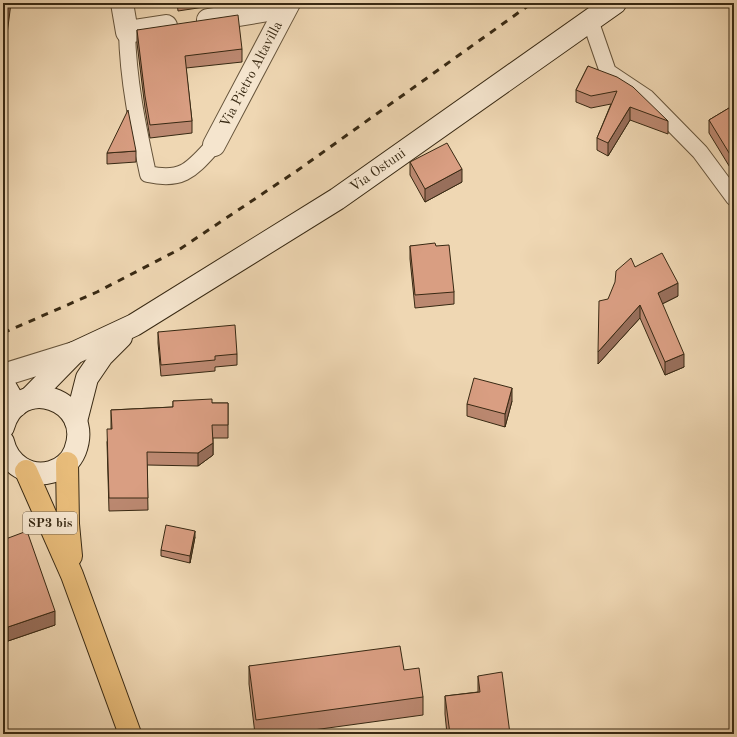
<svg xmlns="http://www.w3.org/2000/svg" width="737" height="737" viewBox="0 0 737 737" font-family="'Old Standard TT',serif">
<style>
.lines{fill:none;stroke-linecap:round;stroke-linejoin:round}
.lane-casing{stroke:#66543b;stroke-width:18}
.street-casing{stroke:#66543b;stroke-width:24}
.secondary-casing{stroke:#382913;stroke-width:24}
.primary-casing{stroke:#382913;stroke-width:24}
.lane{stroke:#f5e5ce;stroke-width:16}
.street{stroke:#f5e5ce;stroke-width:22}
.secondary{stroke:#f5e5ce;stroke-width:22}
.primary{stroke:#e8bc7a;stroke-width:22}
.rail{stroke:#382913;stroke-width:3;stroke-dasharray:7 7;stroke-linecap:butt}
.wall{fill:#bb8870;stroke:#382913}
.shaded-wall{fill:#986f5b;stroke:#382913}
.building{fill:#d99e82;stroke:#382913}
.labels{text-anchor:middle;dominant-baseline:central;stroke-width:3;stroke-linejoin:round;paint-order:stroke}
.shield{fill:#f5e5ce;stroke:#71614b;stroke-width:1}
.shield-label{font-size:13px;font-weight:bold;fill:#382913}
.street-label{font-size:14px;fill:#382913;stroke:#f5e5ce}
</style>
<rect width="100%" height="100%" fill="#efd7b3"/>
<filter id="stains"><feTurbulence type="fractalNoise" baseFrequency=".005" numOctaves="4"/><feColorMatrix values="0 0 0 0 .2 0 0 0 0 .09 0 0 0 0 .02 0 0 0 .5 -.17"/></filter>
<radialGradient id="worn" r=".72"><stop offset=".6" stop-color="#630" stop-opacity="0"/><stop offset="1" stop-color="#630" stop-opacity=".3"/></radialGradient>
<g class="lines">
<g class="lane-casing">
<g id="lane">
<path d="M 590,20 L 608,72 L 647,98 L 700,152 L 734,198"/>
<path d="M 127,32 C 128,80 138,128 148,174 C 183,182 192,169 214,145"/>
</g>
</g>
<g class="street-casing">
<g id="street">
<path d="M 122,3 L 127,32 L 166,26"/>
<path d="M 208,20 L 286,7"/>
<path id="s1" d="M 214,145 L 289,3"/>
<path d="M 3,375 L 74,353"/>
</g>
</g>
<g class="secondary-casing">
<g id="secondary">
<path d="M 3,383 L 16,406"/>
<path id="s2" d="M 30,398 L 74,353 L 134,325 L 337,199 L 615,3"/>
<path d="M 76,421 L 87,378 L 102,356 L 121,337"/>
<path d="M 3,427 C 18,373 95,399 75,451 C 71,461 62,469 51,472 C 29,478 8,464 3,442"/>
</g>
</g>
<g class="primary-casing">
<g id="primary">
<path d="M 67,463 L 68,524 L 71,556"/>
<path d="M 26,471 L 72,575 L 130,734"/>
</g>
</g>
<use href="#lane" class="lane"/>
<use href="#street" class="street"/>
<use href="#secondary" class="secondary"/>
<use href="#primary" class="primary"/>
<path class="rail" d="M 3,333 L 97,292 L 180,249 L 298,170 L 532,3"/>
</g>
<g class="wall">
<path d="M 51,3 L 82,3 L 82,7 Z"/>
<path d="M 177,3 L 231,3 L 178,11 Z"/>
<path d="M 137,30 L 242,49 L 242,62 L 186,68 L 192,121 L 192,133 L 150,138 L 145,108 L 137,43 Z"/>
<path d="M 588,66 L 668,121 L 668,134 L 630,120 L 608,156 L 597,150 L 597,138 L 611,104 L 591,108 L 576,102 L 576,90 Z"/>
<path d="M 734,105 L 734,174 L 709,133 L 709,120 Z"/>
<path d="M 136,151 L 136,162 L 107,164 L 107,153 Z"/>
<path d="M 410,162 L 462,182 L 425,202 L 410,175 Z"/>
<path d="M 410,246 L 436,246 L 454,292 L 454,304 L 415,308 L 410,259 Z"/>
<path d="M 635,267 L 678,296 L 662,304 L 684,367 L 665,375 L 640,318 L 598,364 Z"/>
<path d="M 158,332 L 237,354 L 237,365 L 215,367 L 215,371 L 161,376 L 158,343 Z"/>
<path d="M 173,401 L 212,403 L 228,403 L 228,438 L 213,438 L 213,455 L 198,466 L 147,465 L 148,510 L 109,511 L 107,442 L 111,429 L 111,410 L 173,407 Z"/>
<path d="M 512,401 L 505,427 L 467,416 L 467,404 Z"/>
<path d="M 195,537 L 190,563 L 161,556 L 161,550 Z"/>
<path d="M 3,540 L 55,625 L 8,641 L 3,641 Z"/>
<path d="M 249,666 L 404,670 L 423,697 L 423,715 L 284,734 L 255,734 L 249,684 Z"/>
<path d="M 478,676 L 510,734 L 447,734 L 445,714 L 445,696 L 478,692 Z"/>
</g>
<g class="shaded-wall">
<path d="M 8,3 L 11,3 L 3,66 L 3,45 Z"/>
<path d="M 630,107 L 630,120 L 608,156 L 608,143 Z"/>
<path d="M 462,169 L 462,182 L 425,202 L 425,189 Z"/>
<path d="M 678,283 L 678,296 L 658,306 L 658,293 Z"/>
<path d="M 640,305 L 640,318 L 598,364 L 598,352 Z"/>
<path d="M 684,354 L 684,367 L 665,375 L 665,362 Z"/>
<path d="M 512,388 L 512,401 L 505,427 L 505,414 Z"/>
<path d="M 213,443 L 213,455 L 198,466 L 198,453 Z"/>
<path d="M 195,531 L 195,537 L 190,563 L 190,556 Z"/>
<path d="M 55,611 L 55,625 L 8,641 L 8,627 Z"/>
</g>
<g class="building">
<path d="M 3,3 L 8,3 L 3,45 Z"/>
<path d="M 238,15 L 242,49 L 185,56 L 192,121 L 150,125 L 145,96 L 137,30 Z"/>
<path d="M 588,66 L 617,77 L 633,87 L 668,121 L 630,107 L 608,143 L 597,138 L 617,91 L 591,96 L 576,90 Z"/>
<path d="M 734,105 L 734,161 L 709,120 Z"/>
<path d="M 128,110 L 136,151 L 107,153 Z"/>
<path d="M 447,143 L 462,169 L 425,189 L 410,162 Z"/>
<path d="M 435,243 L 436,246 L 449,245 L 454,292 L 415,295 L 410,246 Z"/>
<path d="M 662,253 L 678,283 L 658,293 L 684,354 L 665,362 L 640,305 L 598,352 L 599,301 L 608,299 L 615,282 L 616,271 L 631,258 L 635,267 Z"/>
<path d="M 235,325 L 237,354 L 215,356 L 215,360 L 161,365 L 158,332 Z"/>
<path d="M 474,378 L 512,388 L 505,414 L 467,404 Z"/>
<path d="M 212,399 L 212,403 L 228,403 L 228,425 L 212,425 L 213,443 L 198,453 L 147,452 L 148,498 L 109,498 L 107,429 L 112,429 L 111,410 L 173,407 L 173,401 Z"/>
<path d="M 166,525 L 195,531 L 190,556 L 161,550 Z"/>
<path d="M 27,531 L 55,611 L 8,627 L 3,627 L 3,540 Z"/>
<path d="M 400,646 L 404,670 L 419,668 L 423,697 L 256,720 L 249,666 Z"/>
<path d="M 502,672 L 510,734 L 450,734 L 445,696 L 480,692 L 478,676 Z"/>
</g>
<g class="labels">
<rect class="shield" x="23" y="512" width="54" height="22" rx="3"/>
<g class="shield-label">
<text x="50" y="523">SP3 bis</text>
</g>
<g class="street-label">
<text stroke="none"><textPath href="#s1" startOffset="80">Via Pietro Altavilla</textPath></text>
<text stroke="none"><textPath href="#s2" startOffset="418">Via Ostuni</textPath></text>
</g>
</g>
<rect width="737" height="737" fill="none" stroke="#efd7b3" stroke-width="16"/>
<rect x="4" y="4" width="729" height="729" fill="none" stroke="#382913" stroke-width="2"/>
<rect x="8" y="8" width="721" height="721" fill="none" stroke="#382913"/>
<rect width="100%" height="100%" filter="url(#stains)"/>
<rect width="100%" height="100%" fill="url(#worn)"/>
</svg>
